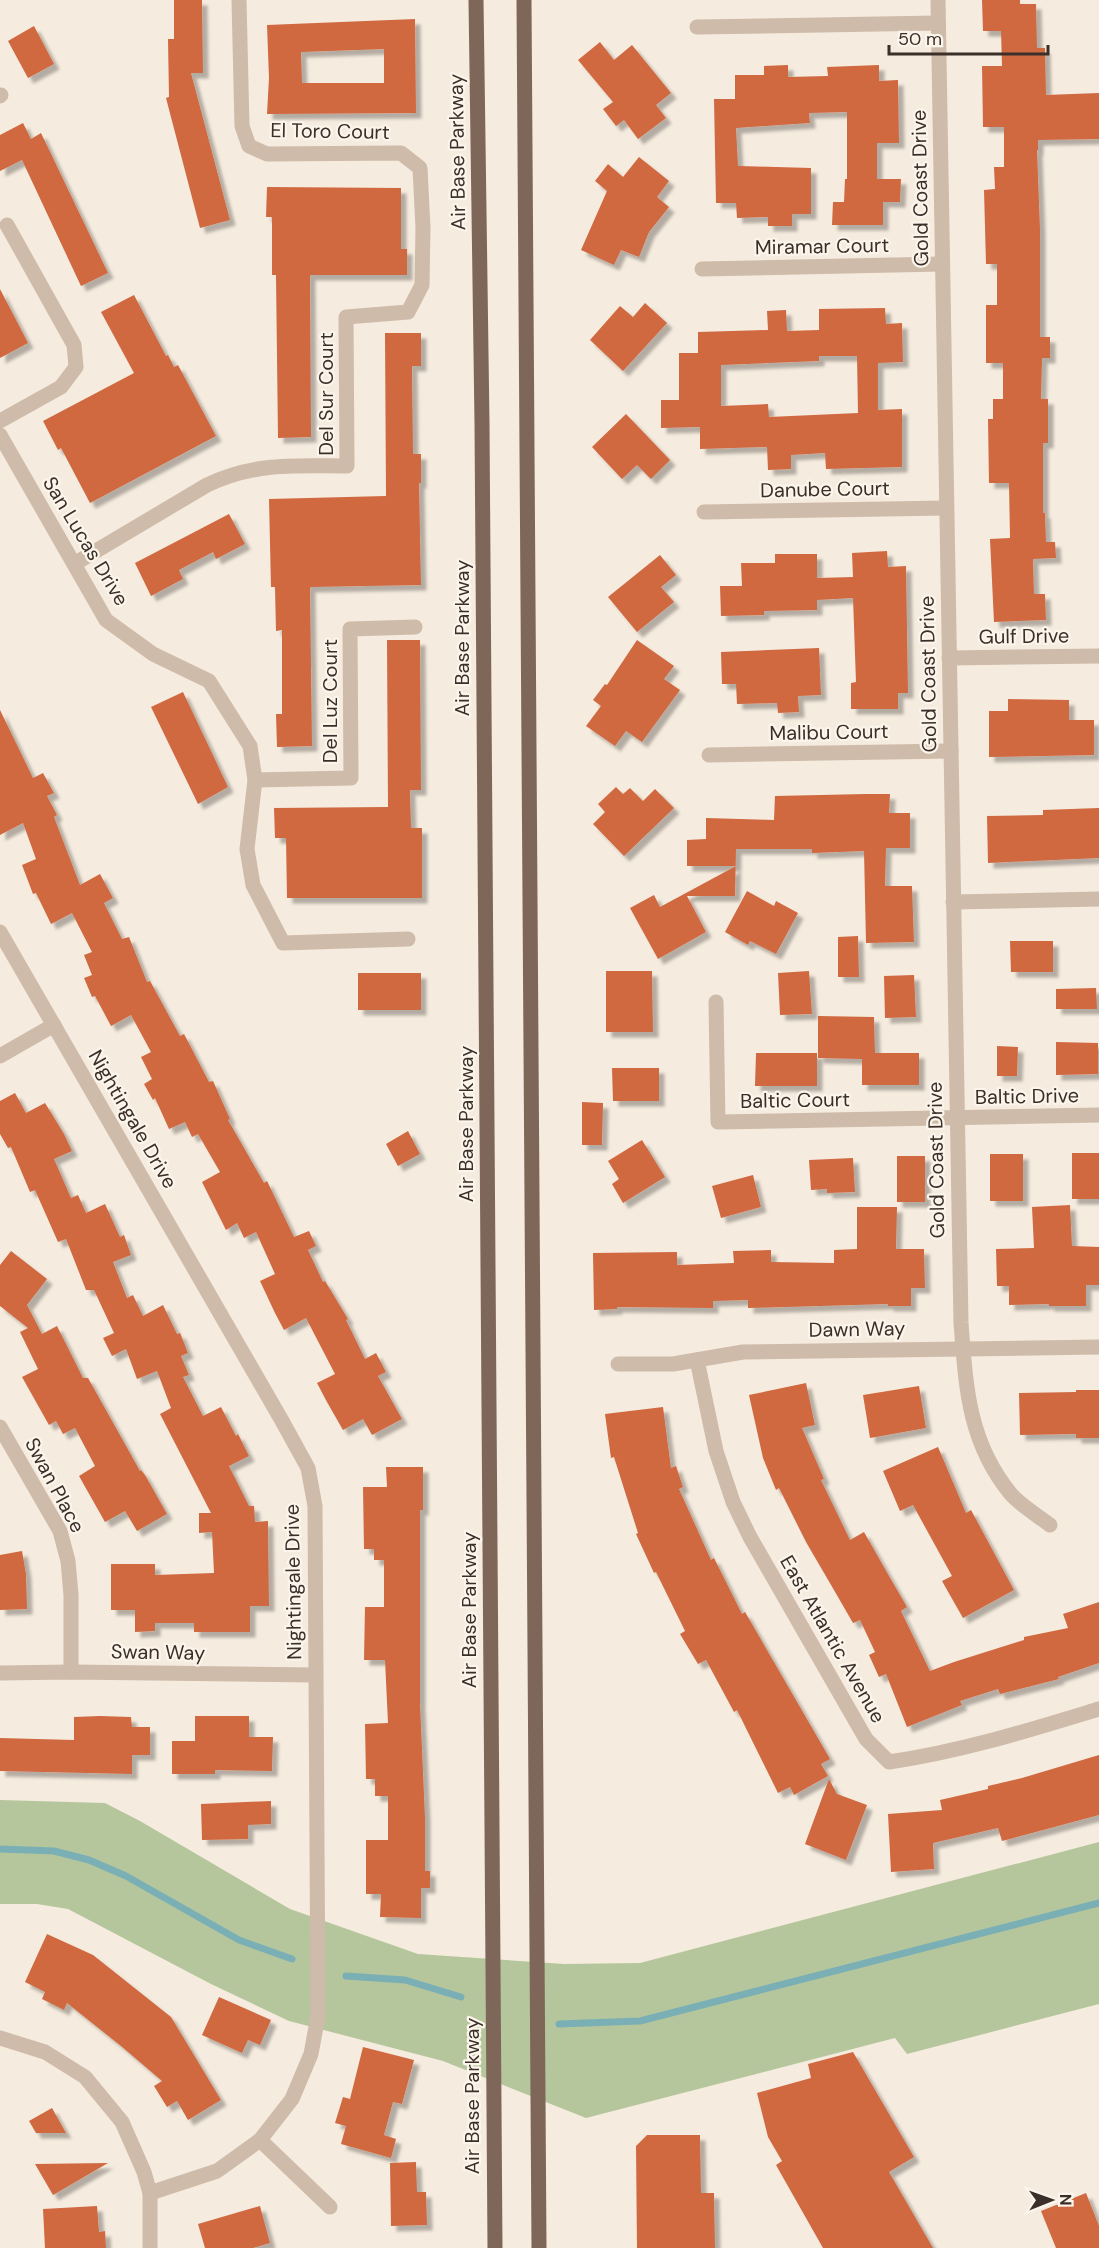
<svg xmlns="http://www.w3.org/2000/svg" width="1099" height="2248" viewBox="0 0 1099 2248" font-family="'DM Sans',sans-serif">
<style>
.green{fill:#b6c69c}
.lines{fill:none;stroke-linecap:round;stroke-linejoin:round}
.stream{stroke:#7ab0b5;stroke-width:7}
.building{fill:#d06841;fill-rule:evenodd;filter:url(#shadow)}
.street{stroke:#cebba9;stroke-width:15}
.primary{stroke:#7e6759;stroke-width:15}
.labels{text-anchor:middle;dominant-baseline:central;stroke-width:4.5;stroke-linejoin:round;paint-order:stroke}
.street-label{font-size:20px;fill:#3b2f29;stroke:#fcf5eb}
</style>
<defs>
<filter id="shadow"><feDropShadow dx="5.5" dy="5.5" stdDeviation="1.5" flood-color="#0004"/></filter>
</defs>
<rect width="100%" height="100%" fill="#f5ebde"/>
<path class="green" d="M 0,1800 L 105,1803 L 140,1821 L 290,1909 L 418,1954 L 564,1964 L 640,1963 L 1099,1842 L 1099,2004 L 907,2054 L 895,2038 L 586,2118 L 443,2061 L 289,2021 L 211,1984 L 68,1909 L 37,1904 L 0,1904 Z"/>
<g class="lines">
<g class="stream">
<path d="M 0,1849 L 54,1851 L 89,1860 L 126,1876 L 239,1940 L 292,1959"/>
<path d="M 346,1976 L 405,1980 L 461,1997"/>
<path d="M 559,2024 L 640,2021 L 1099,1903"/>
</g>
</g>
<g class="building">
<path d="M 174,0 L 202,0 L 203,73 L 191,73 L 230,220 L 200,228 L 166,98 L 169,97 L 168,39 L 174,39 Z"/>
<path d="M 982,0 L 1020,0 L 1020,4 L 1036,4 L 1037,48 L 1045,48 L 1046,95 L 1099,93 L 1099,139 L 1038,140 L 1038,150 L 1037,150 L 1040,229 L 1040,337 L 1050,337 L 1050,358 L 1042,358 L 1041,399 L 1048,399 L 1048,443 L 1043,443 L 1043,513 L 1045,513 L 1046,542 L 1055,542 L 1056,558 L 1033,559 L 1034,594 L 1045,594 L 1046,620 L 994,622 L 990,539 L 1010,538 L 1009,483 L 989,483 L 988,419 L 993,419 L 993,399 L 1003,399 L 1003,363 L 986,363 L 986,305 L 997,305 L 997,264 L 986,264 L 984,190 L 995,189 L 994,167 L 1004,167 L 1004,127 L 983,127 L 982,66 L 1002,66 L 1001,31 L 983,31 Z"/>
<path d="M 415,19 L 416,113 L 267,114 L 269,78 L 267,25 ZM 384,49 L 384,83 L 302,83 L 301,52 Z"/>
<path d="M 34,26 L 54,64 L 28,78 L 8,41 Z"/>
<path d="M 600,42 L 614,60 L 632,45 L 671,93 L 656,105 L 666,118 L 638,139 L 624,120 L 616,126 L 603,109 L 613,102 L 578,60 Z"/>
<path d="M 788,65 L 788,77 L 828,76 L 827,67 L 879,65 L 879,81 L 898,80 L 899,143 L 877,143 L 877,179 L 901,179 L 900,202 L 883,202 L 883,225 L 832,225 L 833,202 L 844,202 L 845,179 L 847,179 L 847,112 L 809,113 L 810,123 L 736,128 L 738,166 L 811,168 L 811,214 L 792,214 L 792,226 L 768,226 L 768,217 L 737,218 L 736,203 L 716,203 L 714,99 L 735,99 L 735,75 L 764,75 L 764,66 Z"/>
<path d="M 23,123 L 31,139 L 41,133 L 108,273 L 81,286 L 22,160 L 0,171 L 0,135 Z"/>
<path d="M 639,157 L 669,181 L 657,197 L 669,207 L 649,232 L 639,257 L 621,250 L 614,265 L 581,250 L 607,191 L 595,181 L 608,164 L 623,177 Z"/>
<path d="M 267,187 L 401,188 L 401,249 L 407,249 L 407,275 L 310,275 L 311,437 L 278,438 L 276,275 L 272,275 L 272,217 L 266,217 Z"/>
<path d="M 0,289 L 28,343 L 0,358 Z"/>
<path d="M 134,295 L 166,356 L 168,355 L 174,367 L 178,365 L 216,436 L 90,503 L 61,448 L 58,450 L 43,421 L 134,373 L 101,312 Z"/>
<path d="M 645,303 L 667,323 L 623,371 L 590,340 L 620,306 L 633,317 Z"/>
<path d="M 885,308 L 886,324 L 902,323 L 903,362 L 878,363 L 878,410 L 902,409 L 902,467 L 826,469 L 825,453 L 791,455 L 791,469 L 768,470 L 767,447 L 700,449 L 700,427 L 661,428 L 661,400 L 679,400 L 679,353 L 698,353 L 698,332 L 768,330 L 767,311 L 786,310 L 787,331 L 819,330 L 819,309 ZM 819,356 L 857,356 L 858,413 L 769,417 L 768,404 L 721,406 L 721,365 L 819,361 Z"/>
<path d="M 385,333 L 421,333 L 421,366 L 412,366 L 413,454 L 421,454 L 421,483 L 419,483 L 421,585 L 310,587 L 312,746 L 277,747 L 276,714 L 282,714 L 282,630 L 276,631 L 275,587 L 271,587 L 269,499 L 386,496 Z"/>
<path d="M 626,414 L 670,460 L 651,479 L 637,465 L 622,479 L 592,447 Z"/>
<path d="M 229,514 L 245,544 L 216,559 L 213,552 L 179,570 L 183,579 L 151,596 L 135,563 Z"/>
<path d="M 887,551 L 888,567 L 906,566 L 908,693 L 898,693 L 898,709 L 851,709 L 851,683 L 856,682 L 853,598 L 817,600 L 817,610 L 764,611 L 764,615 L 721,616 L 720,586 L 742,586 L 741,563 L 775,563 L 775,554 L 817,554 L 817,578 L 853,577 L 852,553 Z"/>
<path d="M 660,555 L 676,575 L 661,587 L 674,602 L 637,632 L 608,597 Z"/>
<path d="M 387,640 L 420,640 L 421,790 L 410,790 L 411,828 L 422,828 L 422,898 L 287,898 L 286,838 L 275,838 L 274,808 L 388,807 Z"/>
<path d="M 637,640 L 674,666 L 664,679 L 680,690 L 642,742 L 626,731 L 615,746 L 586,726 L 601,706 L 593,700 L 605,684 L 607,685 Z"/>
<path d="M 819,648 L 821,695 L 798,696 L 799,712 L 778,713 L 777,703 L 737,704 L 736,684 L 722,684 L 721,652 Z"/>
<path d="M 183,692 L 228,787 L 198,804 L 151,707 Z"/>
<path d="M 1008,699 L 1069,700 L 1069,720 L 1094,720 L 1094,755 L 989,757 L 989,711 L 1008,711 Z"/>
<path d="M 0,710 L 33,778 L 43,773 L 54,793 L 47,796 L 57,815 L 54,817 L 80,885 L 100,874 L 113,898 L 104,903 L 122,939 L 129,937 L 147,982 L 150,981 L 180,1036 L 184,1034 L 209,1082 L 213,1081 L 230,1119 L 228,1120 L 264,1183 L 267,1181 L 294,1237 L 309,1231 L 316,1246 L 308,1250 L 323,1282 L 325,1281 L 348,1319 L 346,1320 L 365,1359 L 376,1353 L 386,1372 L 378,1376 L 402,1419 L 372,1435 L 363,1419 L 343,1430 L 327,1402 L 317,1383 L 335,1374 L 306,1318 L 284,1330 L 275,1313 L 260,1281 L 275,1274 L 256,1232 L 244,1238 L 237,1223 L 226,1230 L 202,1182 L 220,1172 L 198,1134 L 192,1137 L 185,1122 L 169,1129 L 155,1098 L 153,1100 L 144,1084 L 152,1079 L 141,1057 L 151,1052 L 131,1015 L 111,1026 L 95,996 L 92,997 L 84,978 L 92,975 L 84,955 L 92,952 L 72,913 L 51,924 L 36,893 L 33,894 L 22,865 L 36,859 L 23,823 L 0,835 Z"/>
<path d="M 616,787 L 623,794 L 630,788 L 643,801 L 655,789 L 674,808 L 624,856 L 593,824 L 605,812 L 598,804 Z"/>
<path d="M 866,794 L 890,794 L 889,813 L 910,813 L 910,848 L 886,848 L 885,886 L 912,886 L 914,942 L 866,943 L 864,851 L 812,853 L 812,849 L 736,849 L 735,896 L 687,896 L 706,932 L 658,959 L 630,908 L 654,895 L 660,907 L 736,866 L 687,866 L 687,840 L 706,839 L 706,818 L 774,820 L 775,796 Z"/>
<path d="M 1099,808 L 1099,858 L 988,863 L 987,816 L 1043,815 L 1043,810 Z"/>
<path d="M 747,891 L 774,906 L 776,901 L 798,913 L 776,954 L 750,941 L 748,945 L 725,932 Z"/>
<path d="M 858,936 L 859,977 L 838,977 L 838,937 Z"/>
<path d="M 1010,941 L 1053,941 L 1053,972 L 1011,972 Z"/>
<path d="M 606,971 L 652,971 L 653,1032 L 606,1032 Z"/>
<path d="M 809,971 L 812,1014 L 780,1015 L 778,973 Z"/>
<rect x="358" y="973" width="63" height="37"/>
<path d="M 914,975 L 916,1017 L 885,1018 L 884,976 Z"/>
<path d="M 1096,988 L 1097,1009 L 1056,1009 L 1056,989 Z"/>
<path d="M 818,1016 L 874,1017 L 875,1053 L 919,1053 L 919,1085 L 862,1085 L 862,1059 L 818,1058 Z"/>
<path d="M 1056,1042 L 1098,1043 L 1098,1074 L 1056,1075 Z"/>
<path d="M 997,1046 L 1018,1047 L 1017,1076 L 997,1076 Z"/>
<path d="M 756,1053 L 817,1053 L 817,1086 L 755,1086 Z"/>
<path d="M 612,1068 L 659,1068 L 659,1101 L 613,1101 Z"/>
<path d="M 15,1093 L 26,1113 L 45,1103 L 64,1134 L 72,1151 L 54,1159 L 71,1198 L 78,1195 L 86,1213 L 105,1204 L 120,1237 L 124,1235 L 131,1255 L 113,1262 L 127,1298 L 133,1295 L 143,1316 L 163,1305 L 177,1334 L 180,1333 L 188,1353 L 181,1356 L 189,1375 L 183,1377 L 203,1416 L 221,1407 L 236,1436 L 238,1434 L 249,1456 L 229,1466 L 249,1506 L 254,1506 L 255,1522 L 268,1521 L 269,1606 L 250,1606 L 250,1632 L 194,1632 L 194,1623 L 155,1623 L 155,1631 L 135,1632 L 135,1610 L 111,1610 L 111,1564 L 155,1564 L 155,1575 L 214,1573 L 212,1532 L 199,1533 L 199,1513 L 211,1513 L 160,1414 L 171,1408 L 157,1371 L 137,1379 L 126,1349 L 112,1356 L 103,1338 L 114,1333 L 94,1290 L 86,1290 L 66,1239 L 58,1242 L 35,1190 L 30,1192 L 11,1147 L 8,1148 L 0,1134 L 0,1101 Z"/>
<path d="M 582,1102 L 603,1103 L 602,1145 L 582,1145 Z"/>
<path d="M 408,1131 L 420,1154 L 398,1166 L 386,1144 Z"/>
<path d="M 642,1140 L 665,1177 L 623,1203 L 612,1184 L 619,1179 L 608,1161 Z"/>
<rect x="1072" y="1153" width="27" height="46"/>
<rect x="990" y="1154" width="33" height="47"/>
<rect x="897" y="1156" width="28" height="46"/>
<path d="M 853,1158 L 855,1192 L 827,1193 L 827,1189 L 811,1190 L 809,1160 Z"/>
<path d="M 753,1175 L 761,1207 L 721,1218 L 712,1186 Z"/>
<path d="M 1070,1205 L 1072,1246 L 1099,1247 L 1099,1285 L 1086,1285 L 1086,1306 L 1049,1306 L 1049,1304 L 1009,1305 L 1009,1286 L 997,1286 L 996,1249 L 1034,1248 L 1032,1207 Z"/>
<path d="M 857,1207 L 897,1207 L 896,1249 L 924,1249 L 925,1288 L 911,1288 L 911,1306 L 888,1306 L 888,1304 L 748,1308 L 748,1300 L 713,1301 L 713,1308 L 617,1307 L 617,1309 L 594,1310 L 593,1253 L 677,1252 L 677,1265 L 734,1263 L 733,1251 L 771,1250 L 771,1262 L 834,1263 L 834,1250 L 857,1249 Z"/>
<path d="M 11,1251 L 47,1279 L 27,1305 L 42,1334 L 57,1326 L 83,1378 L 88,1378 L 140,1471 L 141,1470 L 145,1475 L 167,1514 L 137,1531 L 125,1511 L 105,1522 L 79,1476 L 95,1466 L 75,1428 L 63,1434 L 56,1421 L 49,1425 L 22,1377 L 38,1369 L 20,1332 L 28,1328 L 0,1306 L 0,1265 Z"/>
<path d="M 806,1383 L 815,1425 L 802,1428 L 824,1479 L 821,1480 L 850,1540 L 864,1532 L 889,1576 L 907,1607 L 901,1611 L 930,1671 L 954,1662 L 1024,1640 L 1024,1637 L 1068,1628 L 1063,1614 L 1099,1602 L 1099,1663 L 1058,1677 L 1059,1679 L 1000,1694 L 998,1689 L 960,1701 L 962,1705 L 907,1727 L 886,1674 L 879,1677 L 869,1655 L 875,1652 L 860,1620 L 853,1623 L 834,1590 L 806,1542 L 779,1488 L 776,1490 L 763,1458 L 749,1395 Z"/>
<path d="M 919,1386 L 926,1428 L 870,1438 L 863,1395 Z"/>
<path d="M 1076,1390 L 1099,1390 L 1099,1438 L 1076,1438 L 1076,1434 L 1020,1435 L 1019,1393 L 1076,1392 Z"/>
<path d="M 663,1407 L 671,1468 L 676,1466 L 683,1487 L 679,1489 L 711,1560 L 714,1558 L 742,1614 L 745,1612 L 830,1759 L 821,1764 L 828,1776 L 794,1795 L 790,1787 L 778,1793 L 737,1710 L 734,1712 L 706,1660 L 698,1664 L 680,1634 L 685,1631 L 656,1572 L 654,1573 L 636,1534 L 638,1533 L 614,1457 L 611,1458 L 605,1414 Z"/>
<path d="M 938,1447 L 966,1513 L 971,1510 L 1014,1590 L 963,1618 L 942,1581 L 952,1576 L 913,1505 L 900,1511 L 883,1471 Z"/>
<path d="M 386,1467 L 423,1467 L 423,1510 L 420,1510 L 420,1704 L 425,1817 L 425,1871 L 430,1871 L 430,1888 L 421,1888 L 421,1918 L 380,1917 L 381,1894 L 366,1894 L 366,1840 L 388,1840 L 388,1796 L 375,1796 L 375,1779 L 366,1779 L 365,1724 L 388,1723 L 385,1660 L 364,1660 L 365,1607 L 384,1607 L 384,1560 L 374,1560 L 374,1549 L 364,1549 L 363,1487 L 387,1487 Z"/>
<path d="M 22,1551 L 26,1574 L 27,1609 L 0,1610 L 0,1555 Z"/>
<path d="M 100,1716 L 131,1717 L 132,1727 L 150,1727 L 150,1755 L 132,1755 L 132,1774 L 0,1771 L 0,1738 L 74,1740 L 74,1717 Z"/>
<path d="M 195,1716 L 249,1716 L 249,1737 L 273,1737 L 272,1771 L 215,1770 L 215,1774 L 172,1774 L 172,1741 L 195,1741 Z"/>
<path d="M 1099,1755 L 1099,1815 L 1002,1841 L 998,1828 L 933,1843 L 934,1869 L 891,1872 L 888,1814 L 942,1810 L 940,1800 L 988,1789 L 988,1786 L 1022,1778 Z"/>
<path d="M 829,1779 L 837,1794 L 867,1805 L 846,1860 L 805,1844 Z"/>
<path d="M 271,1801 L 271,1824 L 248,1825 L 248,1839 L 202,1840 L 201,1804 Z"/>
<path d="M 47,1934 L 93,1955 L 171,2017 L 221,2100 L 188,2120 L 177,2101 L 167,2107 L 154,2086 L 162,2081 L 121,2046 L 67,2003 L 64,2010 L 42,1999 L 45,1992 L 25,1982 Z"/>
<path d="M 219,1997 L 271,2020 L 260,2045 L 248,2040 L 242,2053 L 202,2035 Z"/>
<path d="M 363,2047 L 414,2060 L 402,2104 L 393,2102 L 384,2135 L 396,2139 L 391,2158 L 341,2144 L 346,2126 L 335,2123 L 343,2097 L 350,2099 Z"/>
<path d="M 853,2052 L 914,2157 L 889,2172 L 933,2248 L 823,2248 L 776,2165 L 782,2161 L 768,2137 L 757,2093 L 811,2078 L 808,2064 Z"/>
<path d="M 52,2108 L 66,2133 L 36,2133 L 29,2121 Z"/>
<path d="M 647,2135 L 700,2135 L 701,2193 L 714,2193 L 715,2248 L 637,2248 L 636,2146 Z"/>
<path d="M 416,2162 L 417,2192 L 426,2192 L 427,2225 L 391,2226 L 390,2163 Z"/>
<path d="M 108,2163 L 53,2195 L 35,2164 Z"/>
<path d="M 1086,2193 L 1099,2226 L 1099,2248 L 1056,2248 L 1041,2211 Z"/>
<path d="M 97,2206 L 99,2232 L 105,2231 L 106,2248 L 45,2248 L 43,2209 Z"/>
<path d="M 260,2206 L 270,2243 L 253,2248 L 205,2248 L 198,2224 Z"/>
</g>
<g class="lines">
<g class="street">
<path d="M 938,0 L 961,1323 C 966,1387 968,1441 1010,1493 C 1020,1505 1037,1515 1050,1525"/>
<path d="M 697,27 L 938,23"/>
<path d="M 0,96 L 1,95"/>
<path d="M 702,269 L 942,264"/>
<path d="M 0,421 L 61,387 L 76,367 L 74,345 L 7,225"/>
<path d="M 0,435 L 106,620 L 153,654 L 209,681 L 250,746 L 255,780 L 247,849 L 253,885 L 283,943 L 408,939"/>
<path d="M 704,512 L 946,508"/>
<path d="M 74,564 L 207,485 C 255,462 296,466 347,466 L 346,317 L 408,312 L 422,285 L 423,228 L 420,168 L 401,153 L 267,154 L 249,146 L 242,126 L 239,0"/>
<path d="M 949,658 L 1099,656"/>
<path d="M 709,755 L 951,751"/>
<path d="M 255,780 L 351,778 L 350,629 L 415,627"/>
<path d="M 953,902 L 1099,899"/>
<path d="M 0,932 L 281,1419 L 308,1468 L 315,1506 L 318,2016 L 311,2054 L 292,2099 L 260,2140 L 217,2171 L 150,2193"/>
<path d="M 716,1002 L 718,1122 L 1099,1115"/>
<path d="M 0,1056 L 54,1025"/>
<path d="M 697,1360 L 716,1451 L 733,1502 L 750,1537 L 866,1739 L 889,1762 C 960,1752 1030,1730 1099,1709"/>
<path d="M 618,1364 L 673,1364 L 743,1352 L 1099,1347"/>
<path d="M 0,1427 L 60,1531 L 68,1561 L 71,1595 L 71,1672"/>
<path d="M 0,1673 L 71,1672 L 315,1675"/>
<path d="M 0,2038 L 45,2052 L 85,2077 L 122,2122 L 144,2172 L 150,2193 L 150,2248"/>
<path d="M 260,2140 L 330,2207"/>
</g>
<g class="primary">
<path d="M 476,0 L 482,423 L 495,2248"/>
<path d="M 524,0 L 539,2248"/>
</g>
</g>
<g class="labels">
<g class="street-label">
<text transform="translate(330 131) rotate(1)">El Toro Court</text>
<text transform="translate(457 152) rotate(-91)">Air Base Parkway</text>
<text transform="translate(920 188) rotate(-91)">Gold Coast Drive</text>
<text transform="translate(822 246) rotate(-1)">Miramar Court</text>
<text transform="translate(326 394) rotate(-90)">Del Sur Court</text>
<text transform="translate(825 489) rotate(-1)">Danube Court</text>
<text transform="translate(86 541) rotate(59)">San Lucas Drive</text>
<text transform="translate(1024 636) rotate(-1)">Gulf Drive</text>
<text transform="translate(462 638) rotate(-90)">Air Base Parkway</text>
<text transform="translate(928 674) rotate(-91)">Gold Coast Drive</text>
<text transform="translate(330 701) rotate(-90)">Del Luz Court</text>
<text transform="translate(829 732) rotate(-1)">Malibu Court</text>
<text transform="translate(1027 1096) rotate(-1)">Baltic Drive</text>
<text transform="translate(795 1100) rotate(-1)">Baltic Court</text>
<text transform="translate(133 1119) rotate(60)">Nightingale Drive</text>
<text transform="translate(466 1124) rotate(-90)">Air Base Parkway</text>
<text transform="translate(936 1160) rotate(-91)">Gold Coast Drive</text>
<text transform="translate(857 1329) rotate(-1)">Dawn Way</text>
<text transform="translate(55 1485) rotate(62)">Swan Place</text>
<text transform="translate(293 1582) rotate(-91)">Nightingale Drive</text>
<text transform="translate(469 1610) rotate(-90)">Air Base Parkway</text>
<text transform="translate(833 1639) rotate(60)">East Atlantic Avenue</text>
<text transform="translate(158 1652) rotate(1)">Swan Way</text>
<text transform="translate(472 2096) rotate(-90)">Air Base Parkway</text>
</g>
</g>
<g transform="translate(1051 2200) rotate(89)" stroke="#fcf5eb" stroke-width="4.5" paint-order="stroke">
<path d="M0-4.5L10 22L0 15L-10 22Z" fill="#3b2f29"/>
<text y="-9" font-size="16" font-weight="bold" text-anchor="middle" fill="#3b2f29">N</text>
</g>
<path d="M889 45v9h159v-9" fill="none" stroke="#3b2f29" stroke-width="3"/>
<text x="898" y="45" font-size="18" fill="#3b2f29" stroke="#fcf5eb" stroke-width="4.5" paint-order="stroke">50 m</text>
</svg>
